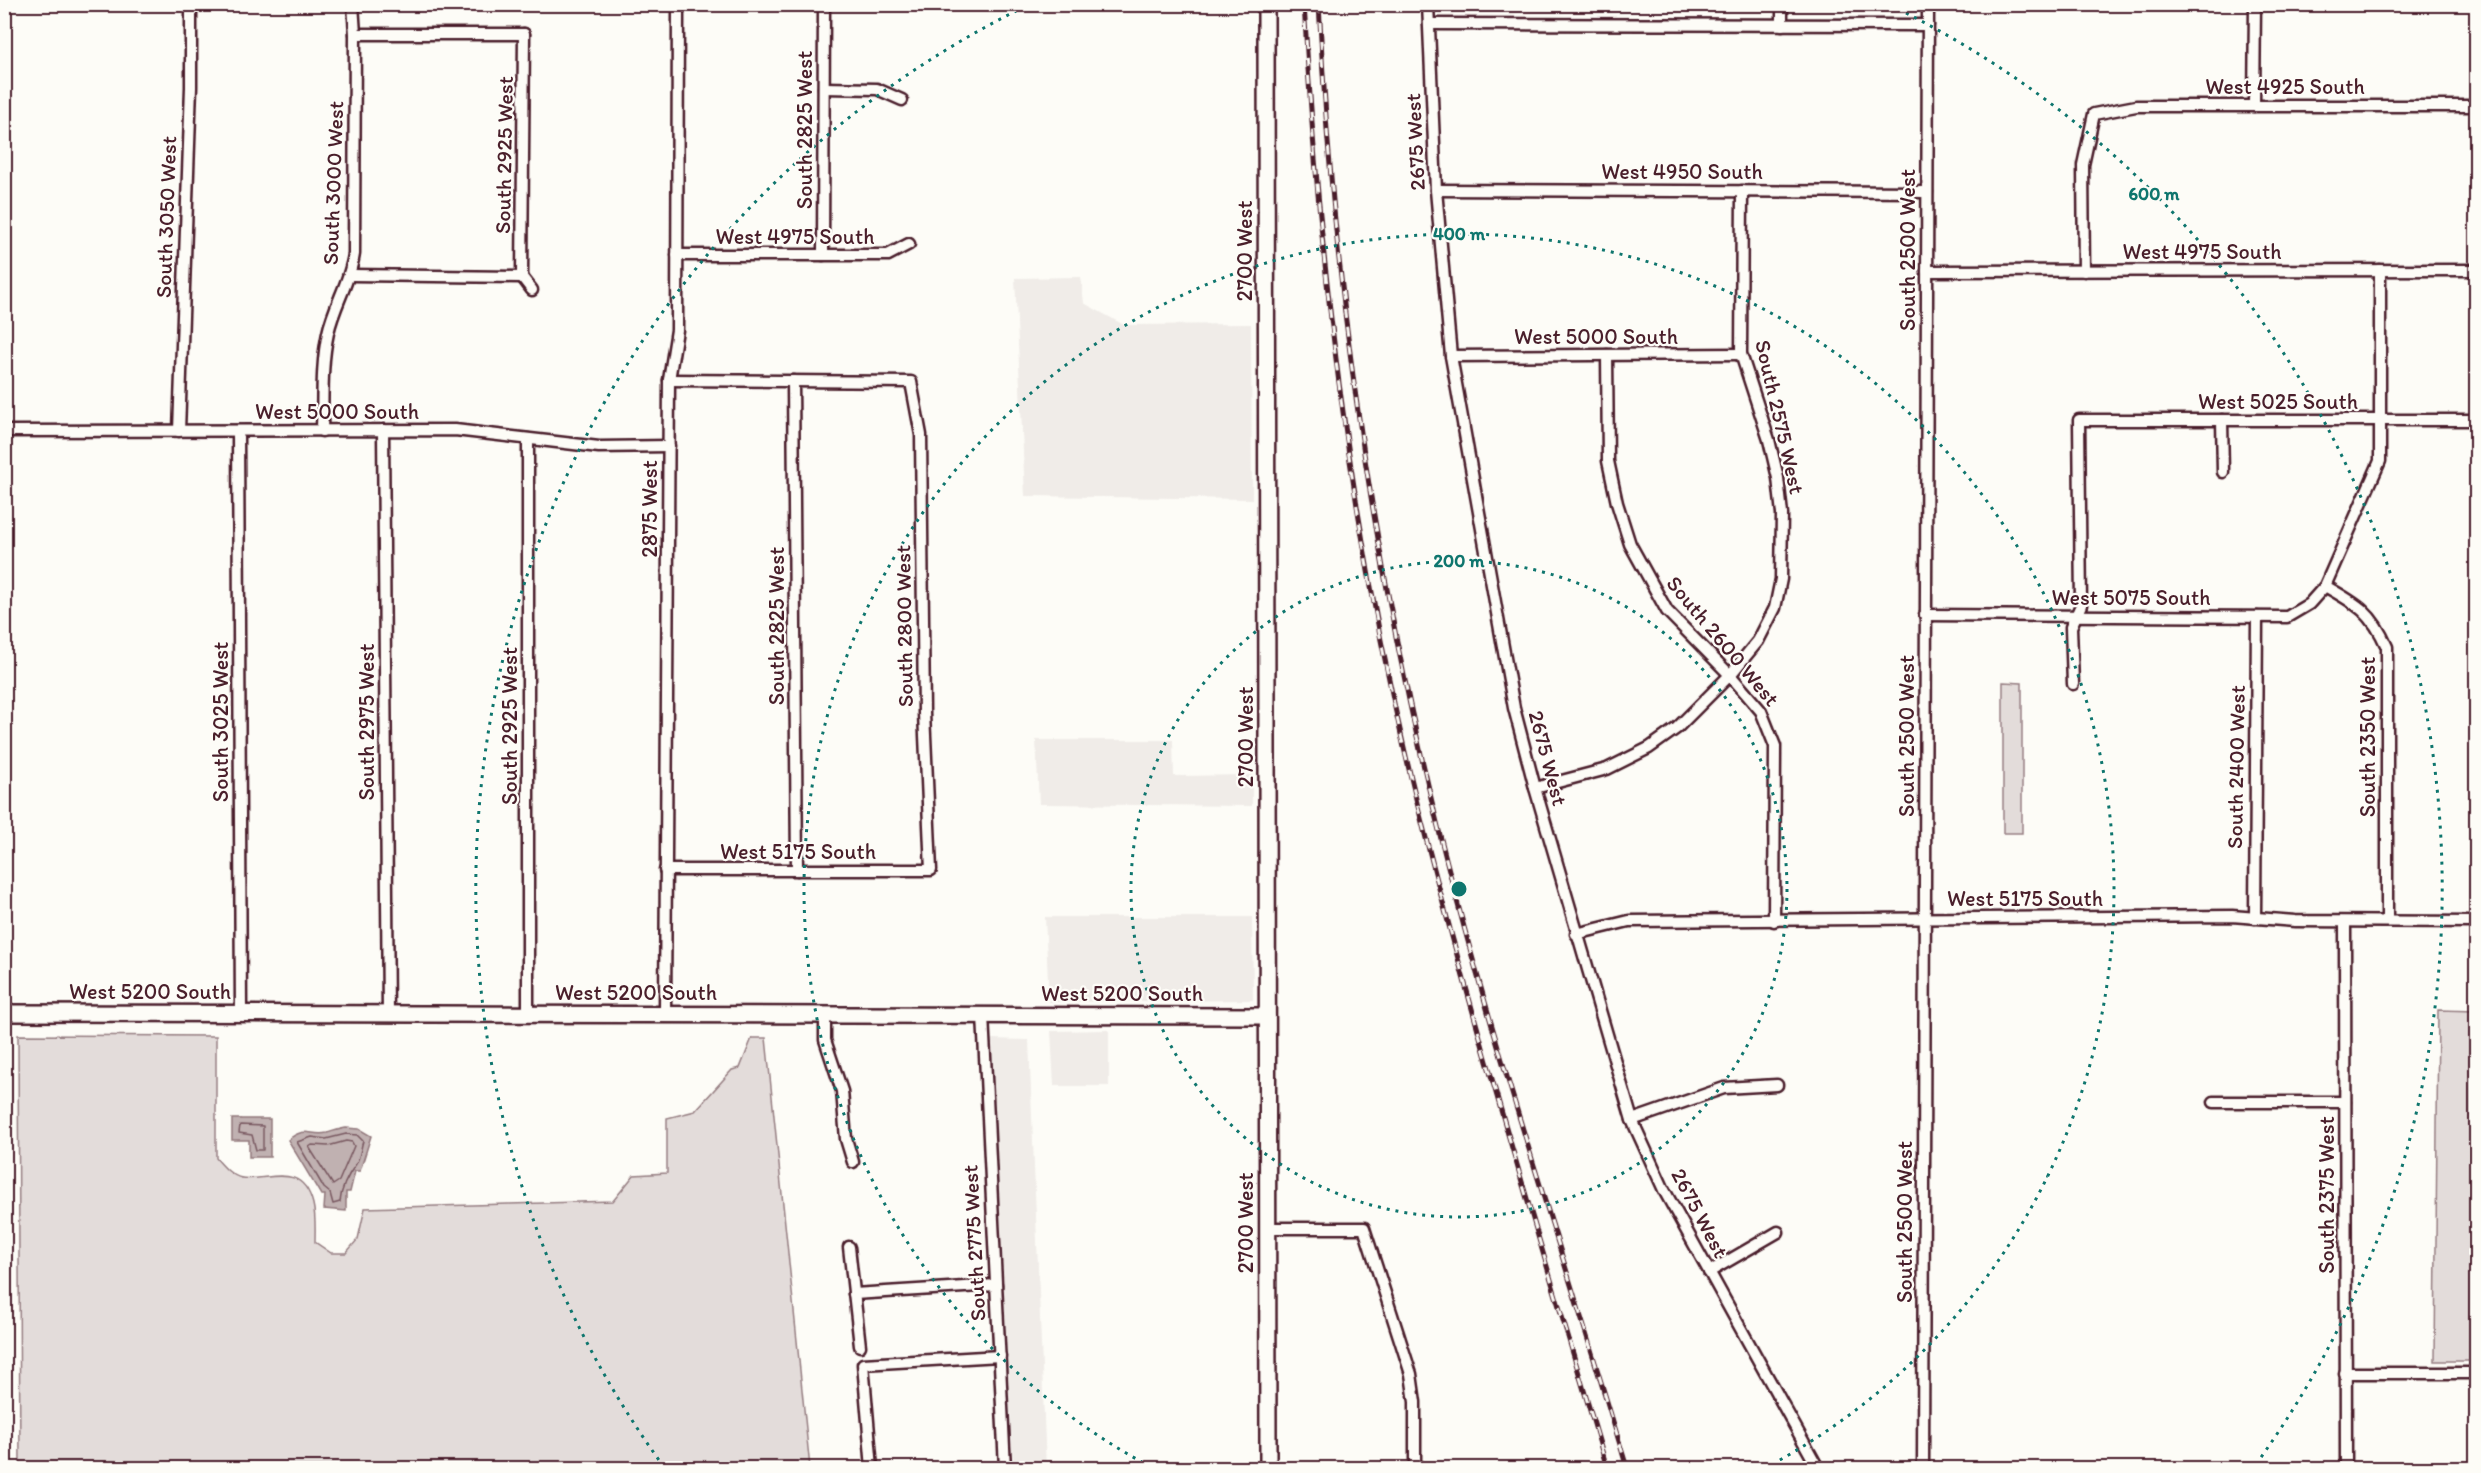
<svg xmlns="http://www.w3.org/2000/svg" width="2481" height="1473" viewBox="0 0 2481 1473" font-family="Itim,sans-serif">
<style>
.built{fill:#f0ece8}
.green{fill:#e3dcda;stroke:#967e82;stroke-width:1.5}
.water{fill:#c0b1b1;stroke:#91777b;stroke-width:1.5}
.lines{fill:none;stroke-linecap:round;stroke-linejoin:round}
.shore{stroke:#795961;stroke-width:1.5}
.street-casing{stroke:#4a1f2b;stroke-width:15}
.secondary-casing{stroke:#4a1f2b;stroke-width:20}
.street{stroke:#fdfcf7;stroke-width:10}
.secondary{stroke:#fdfcf7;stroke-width:15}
.rail-casing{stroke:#4a1f2b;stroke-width:5}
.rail{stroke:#fdfcf7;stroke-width:3;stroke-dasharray:9;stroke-linecap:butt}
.ring{fill:none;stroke:#0f766e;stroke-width:3;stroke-dasharray:3 6}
.labels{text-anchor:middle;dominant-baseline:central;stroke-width:4.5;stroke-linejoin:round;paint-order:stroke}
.street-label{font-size:22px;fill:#4a1f2b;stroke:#fdfcf7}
.centre{fill:#0f766e;stroke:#fdfcf7;stroke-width:3}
.ring-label{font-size:18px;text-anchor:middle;font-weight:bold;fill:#0f766e;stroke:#fdfcf7;stroke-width:4.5;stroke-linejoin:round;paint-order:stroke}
</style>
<rect width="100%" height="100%" fill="#fdfcf7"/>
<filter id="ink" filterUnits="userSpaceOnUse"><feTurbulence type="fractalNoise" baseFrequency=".0167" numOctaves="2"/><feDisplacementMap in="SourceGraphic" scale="12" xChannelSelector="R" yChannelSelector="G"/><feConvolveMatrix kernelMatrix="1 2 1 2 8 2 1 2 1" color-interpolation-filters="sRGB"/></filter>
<g filter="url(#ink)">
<g class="built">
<path d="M 1081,277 L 1084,303 L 1124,325 L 1251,324 L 1252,499 L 1025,496 L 1015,278 Z"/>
<path d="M 1036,740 L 1173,740 L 1174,776 L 1252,775 L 1252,806 L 1039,804 Z"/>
<path d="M 1045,917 L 1252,917 L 1253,1000 L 1049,1002 Z"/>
<path d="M 1109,1030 L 1109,1086 L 1054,1086 L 1051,1031 Z"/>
<path d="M 991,1039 L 1029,1040 L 1046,1468 L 1013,1468 Z"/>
</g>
<g class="green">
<path d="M 2003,682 L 2022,683 L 2022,833 L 2003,833 Z"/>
<path d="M 2438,1010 L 2476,1011 L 2476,1361 L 2435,1361 Z"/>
<path d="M 18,1035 L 216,1036 L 216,1158 C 223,1166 231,1176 242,1178 C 267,1182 302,1160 313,1204 C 316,1216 315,1230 315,1242 L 331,1253 L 346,1253 L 358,1239 L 365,1208 L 613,1201 L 634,1175 L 667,1173 L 667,1118 L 695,1111 L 732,1070 L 740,1068 L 752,1038 L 766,1038 L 810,1468 L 20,1468 Z"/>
</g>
<g class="water">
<path d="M 232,1119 L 270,1119 L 270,1157 L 249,1157 L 249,1140 L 232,1140 Z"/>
<path d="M 346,1128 L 359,1129 L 371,1136 L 360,1171 L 355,1171 L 350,1192 L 346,1192 L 346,1211 L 324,1209 L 325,1195 L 321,1195 L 288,1140 C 306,1125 311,1137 327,1133 C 334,1131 339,1129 346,1128 Z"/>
</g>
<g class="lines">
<g class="shore">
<path d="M 240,1125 L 263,1126 L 263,1150 L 256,1150 L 252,1135 L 239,1133 Z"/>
<path d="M 346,1134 L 357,1135 L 363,1141 C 361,1147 360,1158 356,1164 C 348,1175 341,1188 340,1202 L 333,1204 L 330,1193 L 324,1188 L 297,1142 L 312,1137 L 326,1139 Z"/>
<path d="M 346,1141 L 352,1142 L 354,1146 L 339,1181 L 333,1185 L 309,1147 L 312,1145 L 328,1146 Z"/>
</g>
<g class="street-casing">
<g id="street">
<path d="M 1428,4 L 1436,190 L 1451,356 L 1514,708 L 1535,788 L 1632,1120 L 1664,1190 L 1818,1468"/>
<path d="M 1782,4 L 1782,25"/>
<path d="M 1429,24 L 1928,25"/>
<path d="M 355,34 L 524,34"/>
<path d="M 824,88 L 877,89 L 902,100"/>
<path d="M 2254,106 L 2255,4"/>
<path d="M 1436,190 L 1927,192"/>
<path d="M 677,255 L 888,255 L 909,244"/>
<path d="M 823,255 L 824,4"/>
<path d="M 1927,271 L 2476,270"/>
<path d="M 2084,271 L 2083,165 L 2094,114 L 2136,106 L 2476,106"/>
<path d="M 351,275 L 522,277"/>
<path d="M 522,277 L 524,34"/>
<path d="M 522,277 L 532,290"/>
<path d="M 1607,355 L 1608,461 L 1617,503 L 1630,544 L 1667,611 L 1730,675 L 1761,711 L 1775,746 L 1774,921"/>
<path d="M 1451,356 L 1741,354"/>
<path d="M 793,381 L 797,870"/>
<path d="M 2222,420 L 2223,472"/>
<path d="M 383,430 L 388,1014"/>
<path d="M 4,431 L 455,430 L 599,447 L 669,446"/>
<path d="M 179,431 L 191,87 L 191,4"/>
<path d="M 238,431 L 241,1013"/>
<path d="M 322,431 C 323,398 321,365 328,333 C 334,305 350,282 354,254 L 355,34 L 353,4"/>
<path d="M 2325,586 C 2357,604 2372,612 2387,647 L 2387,921"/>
<path d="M 1925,615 L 2287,617 L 2309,604 L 2325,586 L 2380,461 L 2380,270"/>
<path d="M 2073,684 L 2071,627 L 2081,605 L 2079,420 L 2476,420"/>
<path d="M 1535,788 L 1607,769 L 1649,748 L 1677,728 L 1730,675 L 1758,641 L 1775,608 L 1781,579 L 1782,514 L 1778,478 L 1769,440 L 1741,354 L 1742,191"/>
<path d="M 665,870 L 931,870 L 924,713 L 921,435 L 911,382 L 669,380"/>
<path d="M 2255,918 L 2257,617"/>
<path d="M 2345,922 L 2346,1468"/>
<path d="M 1576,934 L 1629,921 L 2232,916 L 2295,921 L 2476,922"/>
<path d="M 528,1014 L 528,439"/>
<path d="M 665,1014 L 669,380 L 677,330 L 678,4"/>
<path d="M 825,1015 L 825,1040 L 842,1091 L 846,1139 L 853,1162"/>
<path d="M 983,1015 L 1005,1468"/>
<path d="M 2214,1102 L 2345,1102"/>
<path d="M 1632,1120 L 1724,1088 L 1777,1085"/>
<path d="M 1268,1228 L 1364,1228 L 1411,1374 L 1415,1402 L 1415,1468"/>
<path d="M 849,1247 L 860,1346"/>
<path d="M 1709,1272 L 1778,1232"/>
<path d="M 854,1294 L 996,1285"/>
<path d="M 2345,1373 L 2476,1373"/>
<path d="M 872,1468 L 863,1364 L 1000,1356"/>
<path d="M 1923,1468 L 1928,4"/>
</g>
</g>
<g class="secondary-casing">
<g id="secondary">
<path d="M 1266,4 L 1268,1468"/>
<path d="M 4,1013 L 1267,1016"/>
</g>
</g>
<use href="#street" class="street"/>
<use href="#secondary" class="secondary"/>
<g class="rail-casing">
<g id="rail">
<path d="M 1304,4 C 1320,288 1356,571 1428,846 C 1482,1055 1546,1261 1607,1468"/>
<path d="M 1319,4 C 1333,286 1373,565 1441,839 C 1494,1051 1565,1259 1627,1468"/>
</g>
</g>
<use href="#rail" class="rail"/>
</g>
</g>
<g class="ring">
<circle cx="1459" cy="889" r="328"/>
<path d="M1151 1467A655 655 0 1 1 1767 1467"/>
<path d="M664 1467A983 983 0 0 1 1028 5M1890 5A983 983 0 0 1 2254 1467"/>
</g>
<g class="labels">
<g class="street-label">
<text x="2285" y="86">West 4925 South</text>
<text transform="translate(804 130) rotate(-90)">South 2825 West</text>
<text transform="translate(1415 142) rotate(-93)">2675 West</text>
<text transform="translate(504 155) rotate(-89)">South 2925 West</text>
<text x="1682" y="171">West 4950 South</text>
<text transform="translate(333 183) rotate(-88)">South 3000 West</text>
<text transform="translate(166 217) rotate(-88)">South 3050 West</text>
<text x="795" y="236">West 4975 South</text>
<text transform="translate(1907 250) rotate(-90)">South 2500 West</text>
<text transform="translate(1244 251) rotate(-90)">2700 West</text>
<text x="2202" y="251">West 4975 South</text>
<text x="1596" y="336">West 5000 South</text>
<text x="2278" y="401">West 5025 South</text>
<text x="337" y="411">West 5000 South</text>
<text transform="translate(1780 417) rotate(77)">South 2575 West</text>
<text transform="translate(649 509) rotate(-90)">2875 West</text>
<text x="2131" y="597">West 5075 South</text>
<text transform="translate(776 626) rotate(-90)">South 2825 West</text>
<text transform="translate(904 626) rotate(-91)">South 2800 West</text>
<text transform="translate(1723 641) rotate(50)">South 2600 West</text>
<text transform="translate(220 722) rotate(-90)">South 3025 West</text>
<text transform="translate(366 722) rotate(-90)">South 2975 West</text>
<text transform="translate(509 726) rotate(-90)">South 2925 West</text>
<text transform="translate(1906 736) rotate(-90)">South 2500 West</text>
<text transform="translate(1245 737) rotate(-90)">2700 West</text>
<text transform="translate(2367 737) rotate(-90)">South 2350 West</text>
<text transform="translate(1548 758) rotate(75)">2675 West</text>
<text transform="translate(2236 767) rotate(-89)">South 2400 West</text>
<text x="798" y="851">West 5175 South</text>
<text x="2025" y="898">West 5175 South</text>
<text x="150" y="991">West 5200 South</text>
<text x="636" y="992">West 5200 South</text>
<text x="1122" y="993">West 5200 South</text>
<text transform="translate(2326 1195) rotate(-90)">South 2375 West</text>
<text transform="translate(1700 1213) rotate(62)">2675 West</text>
<text transform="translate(1904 1222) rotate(-90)">South 2500 West</text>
<text transform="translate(1245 1223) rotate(-90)">2700 West</text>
<text transform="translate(974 1243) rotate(-93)">South 2775 West</text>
</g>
</g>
<circle cx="1459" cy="889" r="9" class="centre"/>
<g class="ring-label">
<text x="2154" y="200">600 m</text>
<text x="1459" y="240">400 m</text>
<text x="1459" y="567">200 m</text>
</g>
<rect width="2481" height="1473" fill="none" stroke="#fdfcf7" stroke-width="24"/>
<rect x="12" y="12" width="2457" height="1449" fill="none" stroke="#4a1f2b" stroke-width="2" filter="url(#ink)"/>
</svg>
